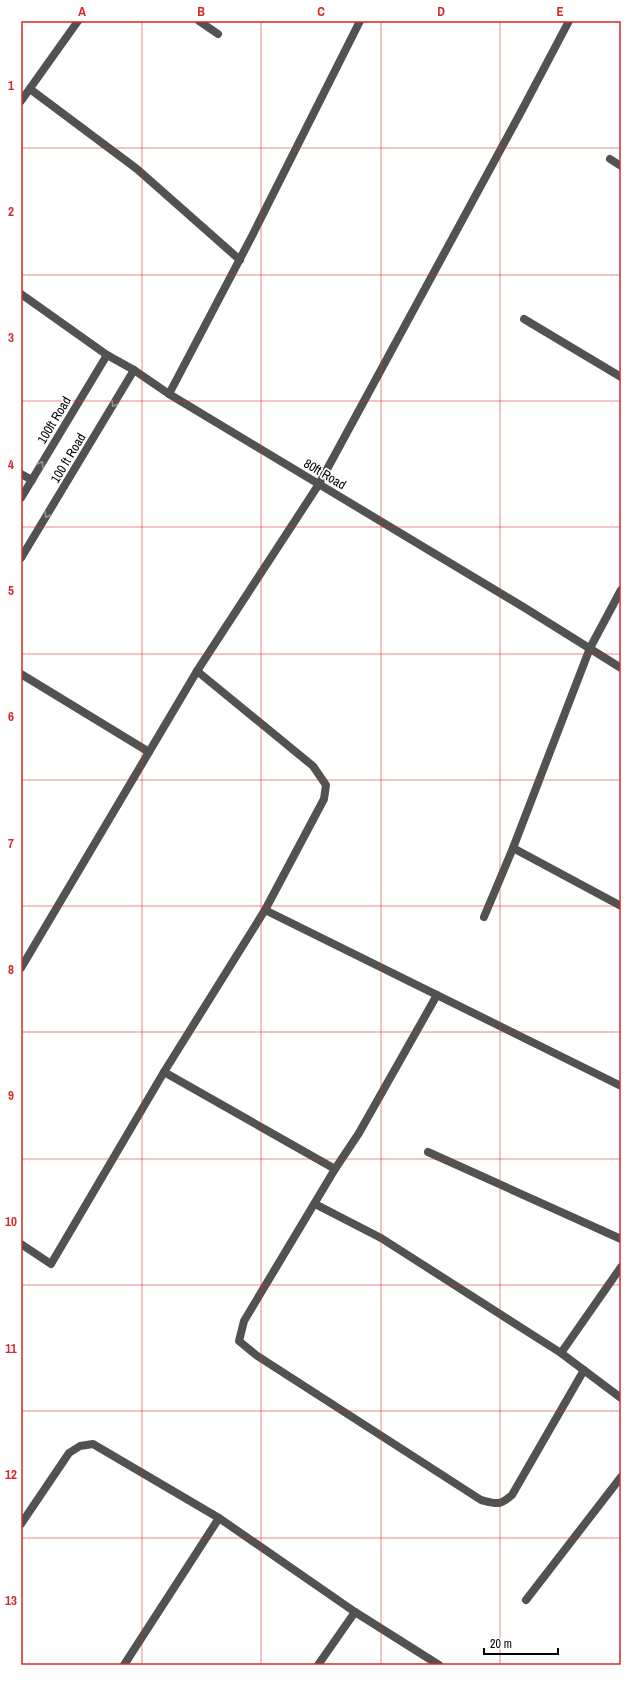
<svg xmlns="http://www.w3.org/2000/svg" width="642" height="1686" viewBox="0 0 642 1686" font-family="'Archivo Narrow',sans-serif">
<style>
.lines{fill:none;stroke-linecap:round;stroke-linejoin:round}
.street{stroke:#525252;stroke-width:8}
.oneway{stroke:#979797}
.grid{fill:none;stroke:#d62828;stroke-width:1;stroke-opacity:0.55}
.labels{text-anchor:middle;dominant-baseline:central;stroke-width:3.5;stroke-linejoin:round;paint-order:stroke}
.street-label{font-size:13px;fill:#000;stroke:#fff}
.neatline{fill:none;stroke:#d62828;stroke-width:1.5}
.grid-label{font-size:13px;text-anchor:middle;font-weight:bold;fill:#d62828}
</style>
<rect width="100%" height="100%" fill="#fff"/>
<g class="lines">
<g class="street">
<path d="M 199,21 L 218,34"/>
<path d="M 30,89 L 137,169 L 240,260"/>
<path d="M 21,101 L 78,21"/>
<path d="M 610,159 L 621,166"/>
<path d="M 21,294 L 107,355 L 134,370 L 169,394 L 525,608 L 621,668"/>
<path d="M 524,319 L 621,377"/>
<path d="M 169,394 L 252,236 L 360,21"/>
<path d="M 21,474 L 32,480"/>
<path d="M 21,498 L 107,355"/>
<path d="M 21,558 L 134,370"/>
<path d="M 621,590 L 590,648 L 513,848 L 621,906"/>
<path d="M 21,674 L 149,752"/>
<path d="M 265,910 L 621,1086"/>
<path d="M 484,917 L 513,848"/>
<path d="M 21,968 L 197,671 L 319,484 L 522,110 L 569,21"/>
<path d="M 437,995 L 359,1133 L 335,1169 L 244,1321 L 239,1341 L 256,1355 L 481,1500 C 497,1504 499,1506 512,1495 L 584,1370"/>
<path d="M 164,1072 L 335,1169"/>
<path d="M 428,1152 L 621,1239"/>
<path d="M 315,1204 L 381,1238 L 561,1353 L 621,1398"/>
<path d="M 21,1244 L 51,1264 L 164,1072 L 265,910 L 324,799 L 326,785 L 313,766 L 197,671"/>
<path d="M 561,1353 L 621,1267"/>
<path d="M 21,1524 L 69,1453 L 80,1446 L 93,1444 L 219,1518 L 355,1612 L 439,1665"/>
<path d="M 526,1600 L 621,1477"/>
<path d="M 124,1665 L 219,1518"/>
<path d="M 318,1665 L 355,1612"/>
</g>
</g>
<defs><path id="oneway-chevron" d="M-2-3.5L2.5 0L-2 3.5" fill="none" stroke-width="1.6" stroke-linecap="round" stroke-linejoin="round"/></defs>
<g class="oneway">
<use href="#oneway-chevron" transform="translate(114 404) rotate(121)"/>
<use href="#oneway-chevron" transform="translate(41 464) rotate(-59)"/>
<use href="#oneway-chevron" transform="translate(47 515) rotate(121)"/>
</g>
<path class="grid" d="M 142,21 L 142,1665M 261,21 L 261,1665M 381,21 L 381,1665M 500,21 L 500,1665M 21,148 L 621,148M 21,275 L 621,275M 21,401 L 621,401M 21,527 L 621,527M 21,654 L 621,654M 21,780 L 621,780M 21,906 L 621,906M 21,1032 L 621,1032M 21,1159 L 621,1159M 21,1285 L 621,1285M 21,1411 L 621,1411M 21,1538 L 621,1538"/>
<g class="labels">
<g class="street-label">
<text transform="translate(54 420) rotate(-59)">100ft Road</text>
<text transform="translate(68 458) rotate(-59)">100 ft Road</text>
<text transform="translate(325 474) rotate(31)">80ft Road</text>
</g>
</g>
<rect width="642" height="1686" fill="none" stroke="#ffffff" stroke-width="44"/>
<path d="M484 1648v6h74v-6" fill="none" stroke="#000000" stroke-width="2"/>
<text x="490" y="1648" font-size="12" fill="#000000" stroke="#ffffff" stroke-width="3" paint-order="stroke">20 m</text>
<rect x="22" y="22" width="598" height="1642" class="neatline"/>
<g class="grid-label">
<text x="82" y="16">A</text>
<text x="201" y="16">B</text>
<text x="321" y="16">C</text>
<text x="441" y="16">D</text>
<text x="560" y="16">E</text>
<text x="11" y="90">1</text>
<text x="11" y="216">2</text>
<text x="11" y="342">3</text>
<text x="11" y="469">4</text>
<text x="11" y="595">5</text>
<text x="11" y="721">6</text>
<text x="11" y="848">7</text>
<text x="11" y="974">8</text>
<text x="11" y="1100">9</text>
<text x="11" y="1226">10</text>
<text x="11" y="1353">11</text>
<text x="11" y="1479">12</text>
<text x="11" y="1605">13</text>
</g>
</svg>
